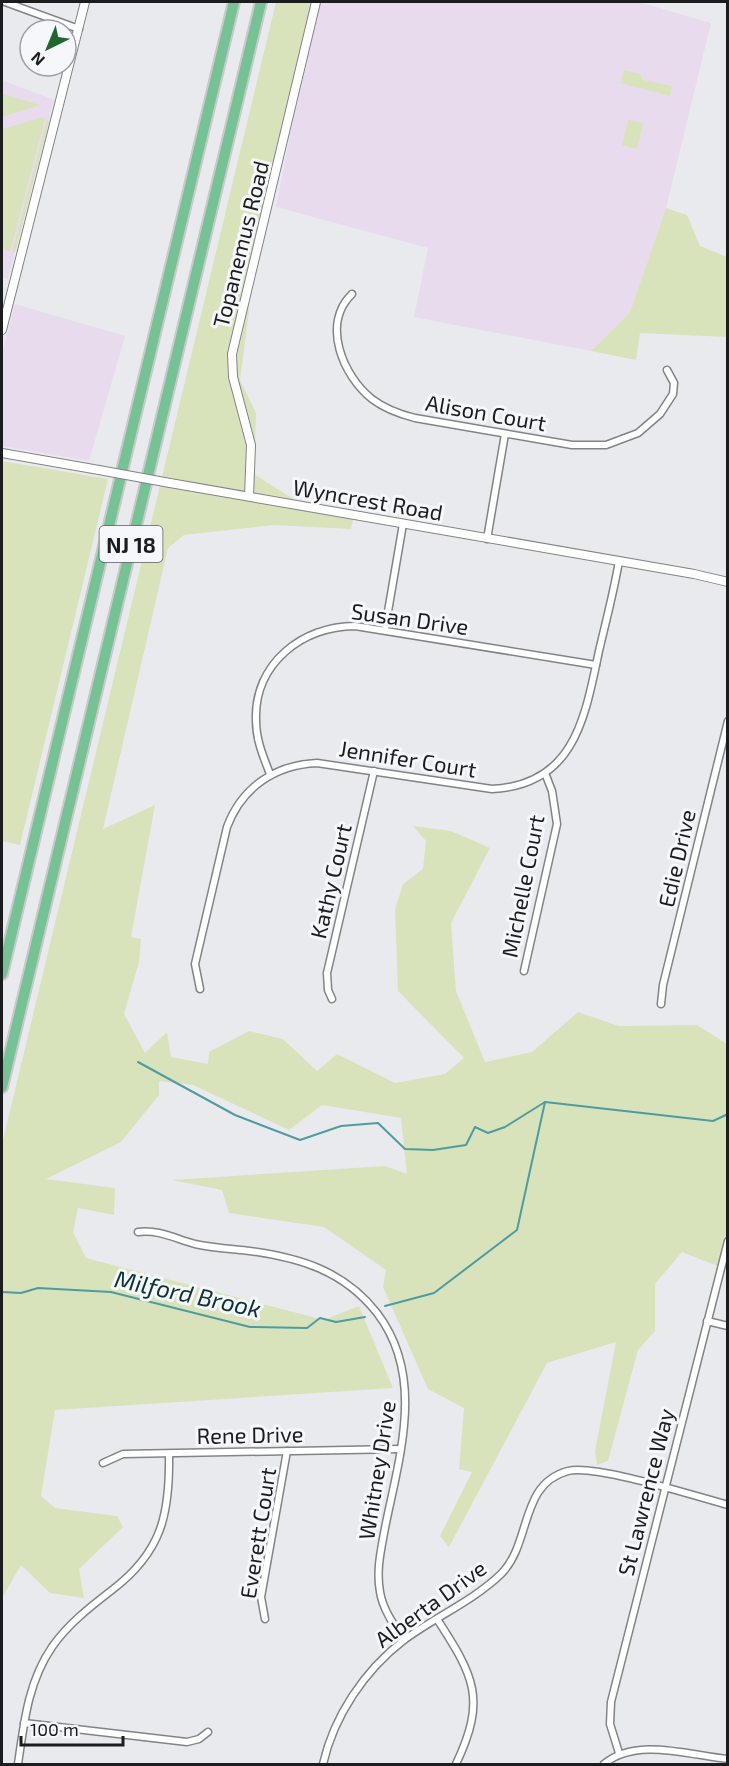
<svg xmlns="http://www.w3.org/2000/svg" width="729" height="1766" viewBox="0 0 729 1766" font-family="'Exo 2',sans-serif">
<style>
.education{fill:#e8dbee}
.green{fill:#d8e3bc}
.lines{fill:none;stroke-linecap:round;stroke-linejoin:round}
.stream{stroke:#4f9ca0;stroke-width:2}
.minor-casing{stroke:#828387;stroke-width:9}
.tertiary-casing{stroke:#828387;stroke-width:10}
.motorway-casing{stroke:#c8c9c9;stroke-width:14}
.minor{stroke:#fff;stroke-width:6}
.tertiary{stroke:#fff;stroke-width:8}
.motorway{stroke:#76c294;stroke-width:10}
.tertiary-bridge-casing{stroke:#828387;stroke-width:10;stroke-linecap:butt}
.tertiary-bridge{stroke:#fff;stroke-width:8}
.labels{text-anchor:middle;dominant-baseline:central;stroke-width:6;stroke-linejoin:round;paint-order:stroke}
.shield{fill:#f6f7fb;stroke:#5d5e60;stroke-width:1.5}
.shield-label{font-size:21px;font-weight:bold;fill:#1b1c1d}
.street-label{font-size:22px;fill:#1b1c1d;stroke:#f6f7fb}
.water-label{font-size:24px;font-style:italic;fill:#0b3234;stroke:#f6f7fb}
</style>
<rect width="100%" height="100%" fill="#e9eaee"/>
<g class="education">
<path d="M 321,2 L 639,2 L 711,23 L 666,208 L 630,312 L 591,351 L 414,317 L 428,248 L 276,207 L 291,131 Z"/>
<path d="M 2,80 L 54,100 L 8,279 L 2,277 Z"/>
<path d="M 15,304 L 125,336 L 89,461 L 2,446 L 2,355 Z"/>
</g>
<g class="green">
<path d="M 276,2 L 312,2 L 246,279 L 249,312 L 240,380 L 256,413 L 254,474 L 304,506 L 354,515 L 351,529 L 275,525 L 184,535 L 168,548 L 103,829 L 155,805 L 131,937 L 141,939 L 139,962 L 124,1014 L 145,1053 L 167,1032 L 171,1057 L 208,1064 L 209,1052 L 249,1031 L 283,1039 L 317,1071 L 337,1054 L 395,1083 L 445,1074 L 464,1058 L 398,991 L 395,910 L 403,884 L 423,869 L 426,841 L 413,826 L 451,831 L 490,848 L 451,923 L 456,991 L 485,1062 L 532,1052 L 578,1012 L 619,1026 L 697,1025 L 727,1044 L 727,1270 L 682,1252 L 655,1284 L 655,1331 L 638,1350 L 608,1461 L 597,1465 L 595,1451 L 616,1342 L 547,1363 L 449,1547 L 440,1536 L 472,1472 L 459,1469 L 464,1408 L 428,1389 L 383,1287 L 386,1270 L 324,1227 L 229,1213 L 222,1190 L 172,1180 L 385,1166 L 407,1174 L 401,1118 L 322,1105 L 289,1130 L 193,1085 L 159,1081 L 159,1095 L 121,1142 L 46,1179 L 115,1188 L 114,1215 L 78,1208 L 73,1232 L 86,1258 L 324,1320 L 359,1306 L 393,1388 L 55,1410 L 41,1496 L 55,1508 L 117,1516 L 123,1527 L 79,1569 L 84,1598 L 50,1593 L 21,1565 L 2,1598 L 2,1144 Z"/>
<path d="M 624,70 L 640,74 L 643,80 L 672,86 L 670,96 L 620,83 Z"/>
<path d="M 2,94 L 40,105 L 2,117 Z"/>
<path d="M 43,117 L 45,119 L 10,252 L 2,246 L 2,129 Z"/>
<path d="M 47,119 L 49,122 L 16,250 L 12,252 Z"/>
<path d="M 628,120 L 643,123 L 637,149 L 622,145 Z"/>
<path d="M 666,208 L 687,215 L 700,246 L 727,257 L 727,337 L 640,333 L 636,360 L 591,351 L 630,312 Z"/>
<path d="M 2,461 L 108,479 L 20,845 L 2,841 Z"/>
</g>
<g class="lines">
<g class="stream">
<path d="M 138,1062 L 235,1115 L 300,1140 L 341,1126 L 378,1123 L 405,1149 L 433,1150 L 466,1145 L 475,1127 L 488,1133 L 505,1127 L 545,1102"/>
<path d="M 2,1292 L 21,1293 L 38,1288 L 111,1292 L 250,1327 L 307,1328 L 320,1318 L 336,1322 L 365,1317"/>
<path d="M 385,1306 L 434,1293 L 517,1230 L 545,1102 L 713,1121 L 728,1114"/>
</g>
<g class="minor-casing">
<g id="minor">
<path d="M 5,2 L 79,29"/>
<path d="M 352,294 C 321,324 343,376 372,399 C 385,409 399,414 415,418 L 572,445 L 606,445 L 638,433 L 660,414 L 673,394 L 674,383 L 667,370"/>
<path d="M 487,539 L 505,434"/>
<path d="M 385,629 L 403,524"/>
<path d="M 270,774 C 263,756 256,740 256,720 C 254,664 302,626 355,626 L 596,665"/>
<path d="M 524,971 L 557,824 L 552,791 L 545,773"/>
<path d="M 200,989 L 195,964 L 227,827 C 242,787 275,765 317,763 L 492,789 C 575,785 585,717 599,651 C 606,621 614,591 619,561"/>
<path d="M 332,999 L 328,990 L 327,973 L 374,771"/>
<path d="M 661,1004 L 663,985 L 728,721"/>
<path d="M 138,1232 C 158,1229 176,1239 195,1244 C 213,1248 232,1249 250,1251 C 301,1258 344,1271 377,1313 C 426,1377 399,1457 385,1528 C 381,1550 376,1570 380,1592 C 383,1610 394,1625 404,1640"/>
<path d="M 707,1321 L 728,1326"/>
<path d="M 103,1463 L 123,1454 L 400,1449"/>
<path d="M 265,1619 L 261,1597 L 287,1451"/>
<path d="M 437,1619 C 474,1676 487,1699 456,1764"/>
<path d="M 24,1723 L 187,1742 L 199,1739 L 208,1732"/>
<path d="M 619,1753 L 610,1724 L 611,1702 L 728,1241"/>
<path d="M 18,1764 C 24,1723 28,1682 52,1647 C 68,1624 90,1607 112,1590 C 162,1552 170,1514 169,1454"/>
<path d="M 323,1764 C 334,1716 364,1671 404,1640 C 435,1617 473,1601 501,1574 C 532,1543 519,1484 568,1471 C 595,1464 695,1496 728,1505"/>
<path d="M 604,1764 C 636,1737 688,1755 728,1759"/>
</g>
</g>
<g class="tertiary-casing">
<g id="tertiary">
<path d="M 2,330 L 85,2"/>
<path d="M 2,453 L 99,470"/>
<path d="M 170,483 L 694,574 L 728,582"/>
<path d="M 249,496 L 251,445 L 233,377 L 232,354 L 316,2"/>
</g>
</g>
<g class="motorway-casing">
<g id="motorway">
<path d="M 2,974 L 234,2"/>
<path d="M 2,1087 L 261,2"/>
</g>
</g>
<use href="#minor" class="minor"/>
<use href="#tertiary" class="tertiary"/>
<use href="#motorway" class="motorway"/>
<g class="tertiary-bridge-casing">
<path id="tertiary-bridge" d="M 99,470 L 170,483"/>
</g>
<use href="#tertiary-bridge" class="tertiary-bridge"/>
</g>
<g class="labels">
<rect class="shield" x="99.5" y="526" width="63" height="36" rx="4.5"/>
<g class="shield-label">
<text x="131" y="544">NJ 18</text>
</g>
<g class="street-label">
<text transform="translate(240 244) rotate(-76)">Topanemus Road</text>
<text transform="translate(486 412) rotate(10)">Alison Court</text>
<text transform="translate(368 499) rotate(10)">Wyncrest Road</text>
<text transform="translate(410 618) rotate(8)">Susan Drive</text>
<text transform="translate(408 758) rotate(9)">Jennifer Court</text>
<text transform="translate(676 858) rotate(-77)">Edie Drive</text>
<text transform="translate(330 881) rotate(-77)">Kathy Court</text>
<text transform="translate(522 886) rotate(-79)">Michelle Court</text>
<text transform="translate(250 1434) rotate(-1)">Rene Drive</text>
<text transform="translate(376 1470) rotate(-81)">Whitney Drive</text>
<text transform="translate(645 1492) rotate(-76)">St Lawrence Way</text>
<text transform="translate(257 1533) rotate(-81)">Everett Court</text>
<text transform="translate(430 1603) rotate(-36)">Alberta Drive</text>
</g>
<g class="water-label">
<text transform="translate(188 1293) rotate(12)">Milford Brook</text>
</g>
</g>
<rect width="729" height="1766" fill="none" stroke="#1b1c1d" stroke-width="6"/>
<g transform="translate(48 48) rotate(223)"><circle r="28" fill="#f6f7fb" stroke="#9e9fa2" stroke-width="1.5"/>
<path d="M0-4.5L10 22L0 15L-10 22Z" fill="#216631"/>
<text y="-9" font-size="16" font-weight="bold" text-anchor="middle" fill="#1b1c1d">N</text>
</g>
<path d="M21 1736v9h102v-9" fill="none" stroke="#1b1c1d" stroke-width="3"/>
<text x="30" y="1736" font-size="18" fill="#1b1c1d" stroke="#f6f7fb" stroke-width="4.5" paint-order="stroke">100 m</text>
</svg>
